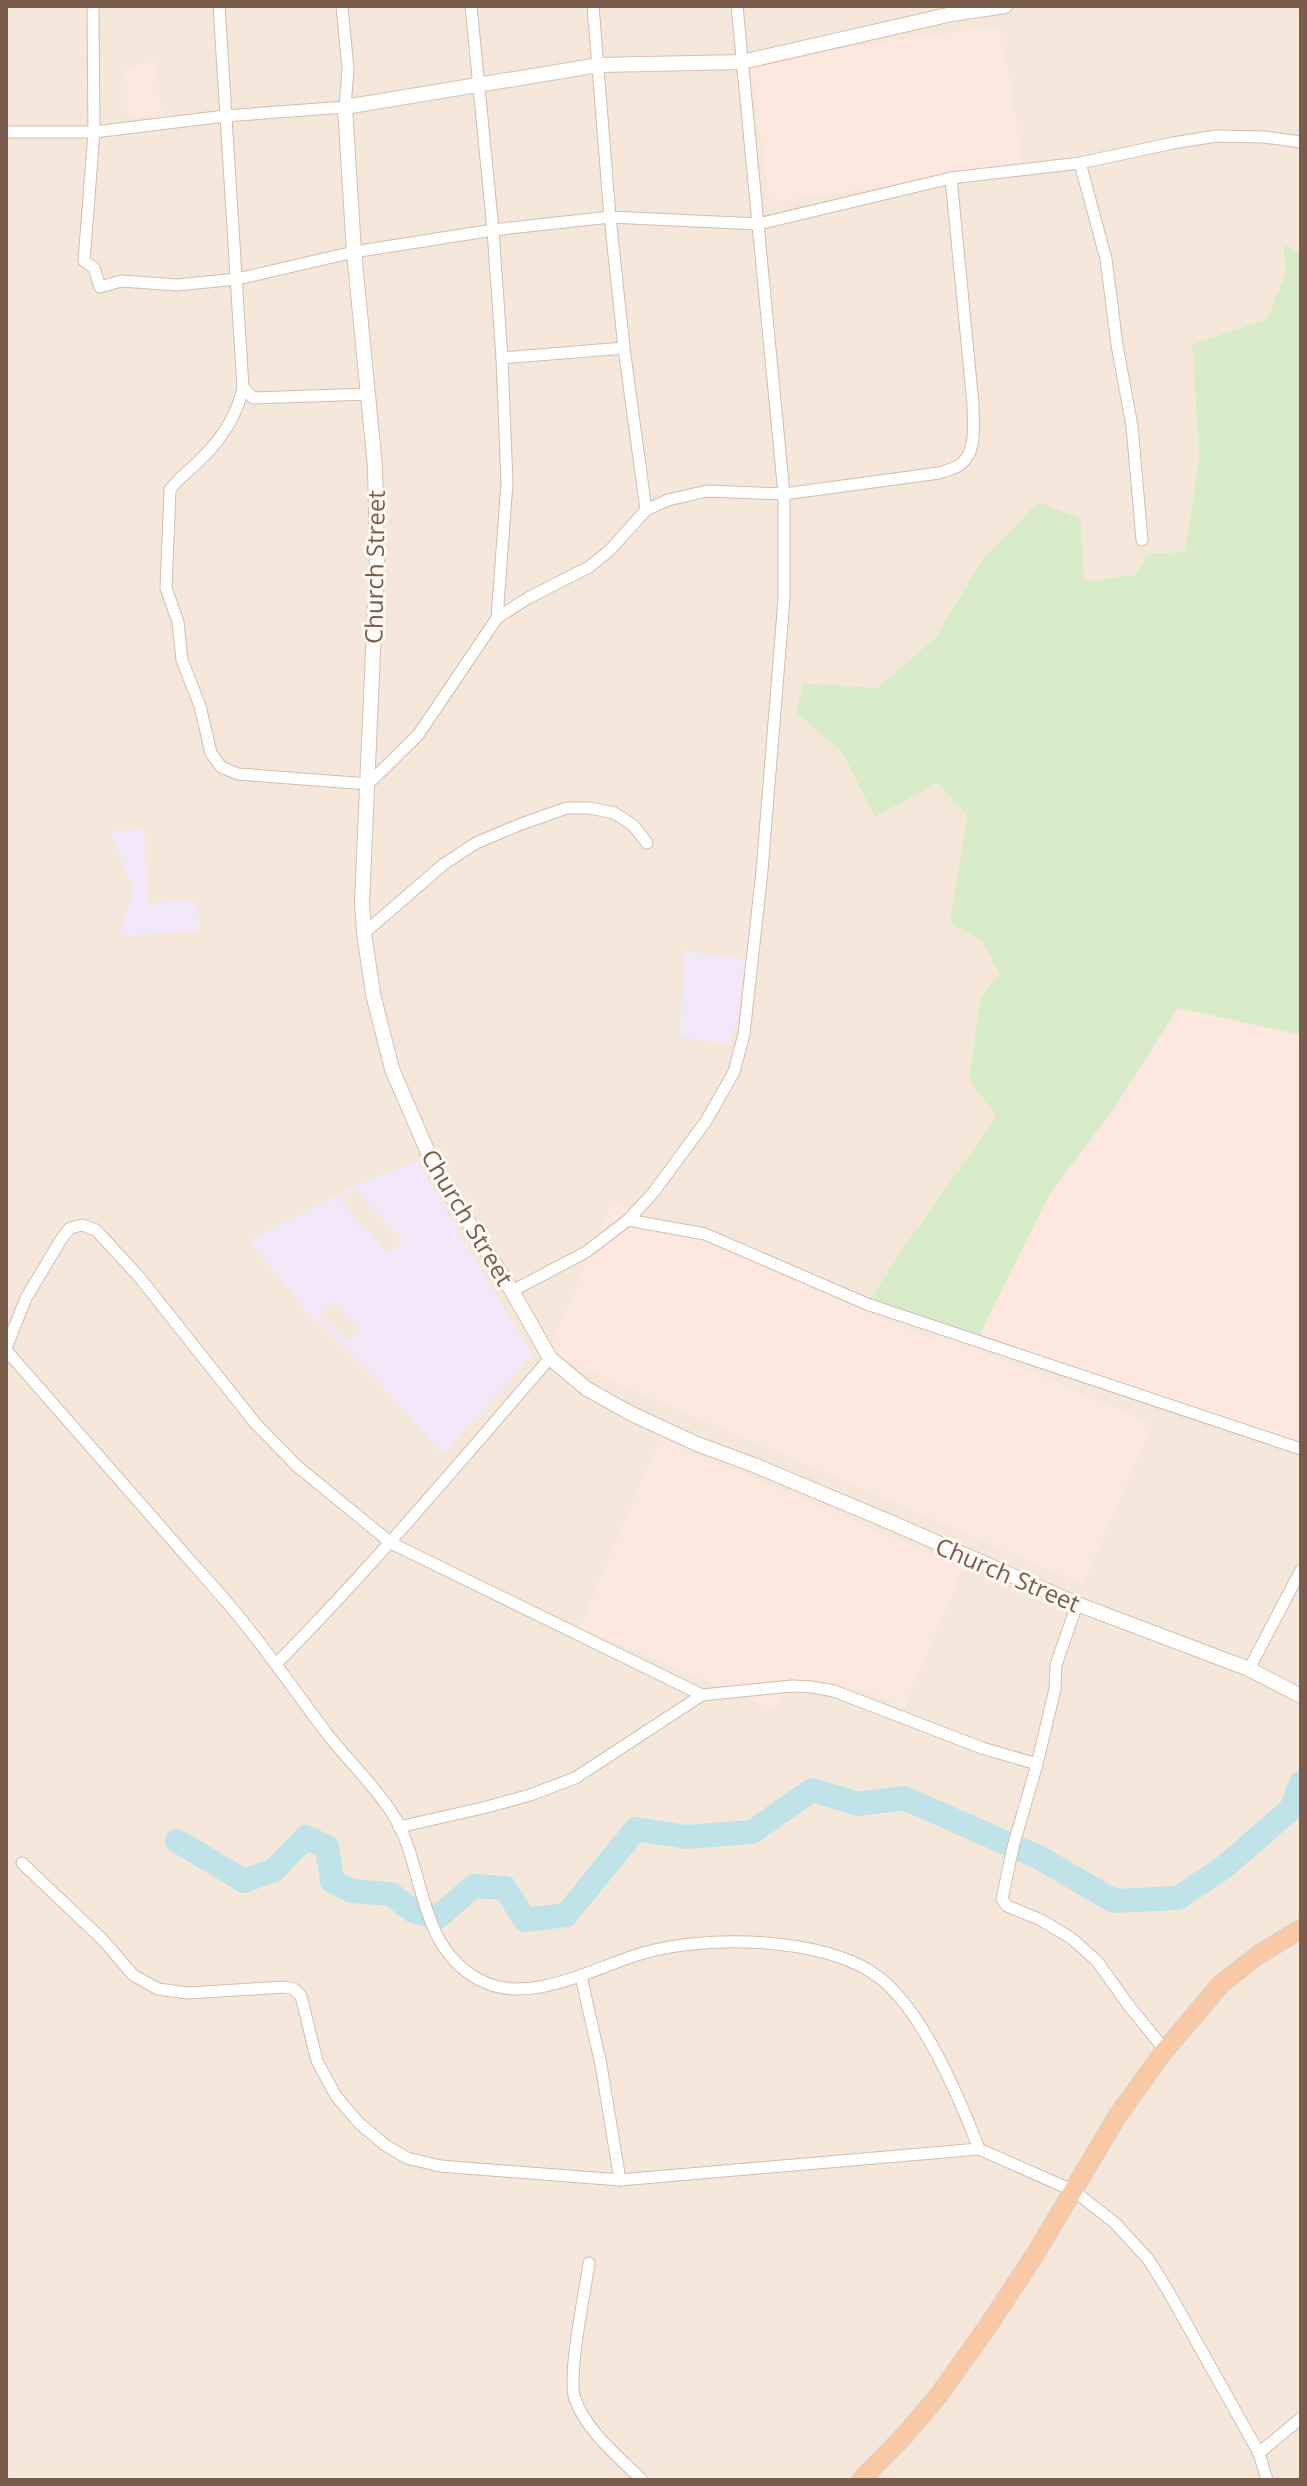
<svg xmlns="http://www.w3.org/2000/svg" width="1307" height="2486" viewBox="0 0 1307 2486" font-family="'Open Sans',sans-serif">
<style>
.residential{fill:#f5e8da}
.commercial{fill:#fde8e0}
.education{fill:#f3e8fa;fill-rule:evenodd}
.green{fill:#d8ecc9}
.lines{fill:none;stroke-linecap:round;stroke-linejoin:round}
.river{stroke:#bfe3e8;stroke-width:24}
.minor-casing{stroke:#d1beb0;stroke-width:13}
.secondary-casing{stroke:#d6c0b0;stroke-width:16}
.trunk-casing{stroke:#dad1cd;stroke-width:20}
.minor{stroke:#fff;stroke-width:11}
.secondary{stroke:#fff;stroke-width:14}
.trunk{stroke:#f9c8a4;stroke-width:18}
.labels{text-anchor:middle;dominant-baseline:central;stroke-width:6;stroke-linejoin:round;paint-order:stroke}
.street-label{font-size:24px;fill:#7a5c4d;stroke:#fffaf3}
</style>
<rect width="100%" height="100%" fill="#fdf6ec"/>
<path class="residential" d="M 6,6 L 1301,6 L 1301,254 L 1283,245 L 1286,272 L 1267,319 L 1192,344 L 1199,458 L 1185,552 L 1149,553 L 1135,575 L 1084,581 L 980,563 L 936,637 L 877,688 L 803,683 L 796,713 L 842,752 L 875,817 L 938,783 L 967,816 L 962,861 L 983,942 L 999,976 L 996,1117 L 913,1234 L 1051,1192 L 1115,1107 L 1301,1035 L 1301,2480 L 6,2480 Z"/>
<g class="commercial">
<path d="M 999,26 L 1004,62 L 1007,62 L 1023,167 L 770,202 L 750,61 Z"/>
<path d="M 156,60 L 161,115 L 128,118 L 126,68 Z"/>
<path d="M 1178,1008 L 1301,1035 L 1301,1449 L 976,1342 L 1051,1192 L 1115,1107 Z"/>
<path d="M 613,1202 L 934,1341 L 938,1332 L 1152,1424 L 1083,1584 L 548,1353 Z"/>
<path d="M 660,1438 L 963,1568 L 904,1707 L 857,1687 L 850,1703 L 788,1676 L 774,1710 L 580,1627 Z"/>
</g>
<g class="education">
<path d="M 144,830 L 148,903 L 197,901 L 200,931 L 120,936 L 133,892 L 111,831 Z"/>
<path d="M 684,951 L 744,959 L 739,1016 L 728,1044 L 680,1037 Z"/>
<path d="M 417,1161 L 532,1355 L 443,1454 L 372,1375 L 306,1311 L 249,1240 L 359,1184 ZM 355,1188 L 403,1241 L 389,1254 L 340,1201 ZM 332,1302 L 361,1329 L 349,1342 L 319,1316 Z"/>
</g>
<path class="green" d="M 1283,244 L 1301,254 L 1301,1035 L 1178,1008 L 1115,1107 L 1051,1192 L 976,1342 L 867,1304 L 913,1234 L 996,1117 L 969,1078 L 981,997 L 999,975 L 983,942 L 950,922 L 967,816 L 938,783 L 875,817 L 842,752 L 796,713 L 803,683 L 877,688 L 936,637 L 980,563 L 1038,502 L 1081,519 L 1084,581 L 1135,575 L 1149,553 L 1185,552 L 1199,458 L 1192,344 L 1267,319 L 1286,272 Z"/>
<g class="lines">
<path class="river" d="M 177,1841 L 244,1881 L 274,1870 L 306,1837 L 327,1847 L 332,1881 L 352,1891 L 391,1894 L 413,1911 L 438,1917 L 474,1886 L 505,1888 L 525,1920 L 566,1915 L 636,1829 L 686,1837 L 752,1832 L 812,1790 L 858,1804 L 904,1798 L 1040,1858 L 1114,1901 L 1178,1898 L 1223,1868 L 1291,1809 L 1301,1783"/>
<g class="minor-casing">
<g id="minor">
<path d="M 93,6 L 94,132 L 84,261 L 94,268 L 100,287 L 121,281 L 177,285 L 237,279 L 354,252 L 493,230 L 610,217 L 758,224 L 951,178 L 1080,163 L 1173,143 L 1216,136 L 1264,137 L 1301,142"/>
<path d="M 219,6 L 243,387 C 238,413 222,439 202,458 C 192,469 179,477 170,490 L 166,588 L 178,622 L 182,660 L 200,706 L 211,753 L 221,767 L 238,774 L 368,784 L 418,735 L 497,618 L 528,598 L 589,567 L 610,550 L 646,510 L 624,348 L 610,217 L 593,6"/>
<path d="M 471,6 L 493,230 L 502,358 L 507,483 L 497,618"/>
<path d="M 6,132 L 94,132 L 225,116 L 345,107 L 348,69 L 342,6"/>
<path d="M 1080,163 L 1106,259 L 1117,345 L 1132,426 L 1142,540"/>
<path d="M 502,358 L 624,348"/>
<path d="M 243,387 L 253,398 L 368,394"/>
<path d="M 646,510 L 668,500 L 707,491 L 784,494 L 939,473 C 945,471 953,469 958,466 C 978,454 973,424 973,404 L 951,178"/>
<path d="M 364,933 L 444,864 L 476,843 L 521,824 L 567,808 L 590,808 L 614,813 L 633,825 L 647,843"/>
<path d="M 628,1220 L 705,1234 L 867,1304 L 1301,1449"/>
<path d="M 512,1291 L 586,1252 L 628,1220 L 653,1193 L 706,1121 L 734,1072 L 744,1034 L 762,871 L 784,599 L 784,494 L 737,6"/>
<path d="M 6,1348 L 26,1298 L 62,1238 L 70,1228 L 82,1225 L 96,1230 L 140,1278 L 256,1424 L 297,1466 L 391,1543 L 702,1695 L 792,1686 L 812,1687 L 834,1691 L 982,1748 L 1037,1764"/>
<path d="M 6,1350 C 62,1414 118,1478 174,1542 C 197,1569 222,1595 244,1623 C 272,1658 298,1695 325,1731 C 346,1759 373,1783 392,1813 C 426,1865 415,1944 478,1979 C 527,2007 591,1969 640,1954 C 703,1934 827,1936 880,1978 C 923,2012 960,2099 979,2149"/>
<path d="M 1077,1604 L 1056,1665 L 1055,1689 L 1037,1764 L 1013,1847 L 1002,1899 L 1007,1906 L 1041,1920 L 1071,1938 L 1097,1961 L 1129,2006 L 1165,2050"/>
<path d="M 276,1664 C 373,1566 460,1462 550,1358"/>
<path d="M 1249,1669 L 1301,1570"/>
<path d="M 399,1827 L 487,1807 L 530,1795 L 575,1778 L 702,1695"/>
<path d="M 22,1863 L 103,1940 L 133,1975 L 158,1989 L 188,1993 L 284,1987 L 294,1989 L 301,1996 L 317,2061 L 336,2096 L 359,2123 L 385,2145 L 407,2158 L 440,2166 L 620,2180 L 979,2149 L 1074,2191 L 1115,2223 L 1148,2259 L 1167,2289 L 1259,2453 L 1267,2480"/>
<path d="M 581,1976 L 601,2065 L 620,2180"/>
<path d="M 589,2263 C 585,2292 567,2376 575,2399 C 587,2432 618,2456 642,2480"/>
<path d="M 1259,2453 L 1301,2418"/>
</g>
</g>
<g class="secondary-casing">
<path id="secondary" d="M 1005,6 L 952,14 L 742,62 L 599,65 L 345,107 L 354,252 L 375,467 L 377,559 L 362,903 L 364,933 L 373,994 L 392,1069 L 436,1171 L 512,1291 L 550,1358 L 587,1389 L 632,1414 L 697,1444 L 754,1465 L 890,1522 L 1077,1604 L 1249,1669 L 1301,1696"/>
</g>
<g class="trunk-casing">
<path id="trunk" d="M 861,2480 L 904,2436 L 938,2396 L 988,2326 L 1036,2253 L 1118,2115 L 1165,2050 L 1221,1984 L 1258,1955 L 1301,1929"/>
</g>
<use href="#minor" class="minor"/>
<use href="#secondary" class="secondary"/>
<use href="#trunk" class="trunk"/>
</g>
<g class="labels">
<g class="street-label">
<text transform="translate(374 567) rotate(-89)">Church Street</text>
<text transform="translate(468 1217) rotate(59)">Church Street</text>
<text transform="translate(1008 1574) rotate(23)">Church Street</text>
</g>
</g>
<rect width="1307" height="2486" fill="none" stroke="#7a5c4d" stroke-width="16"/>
</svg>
